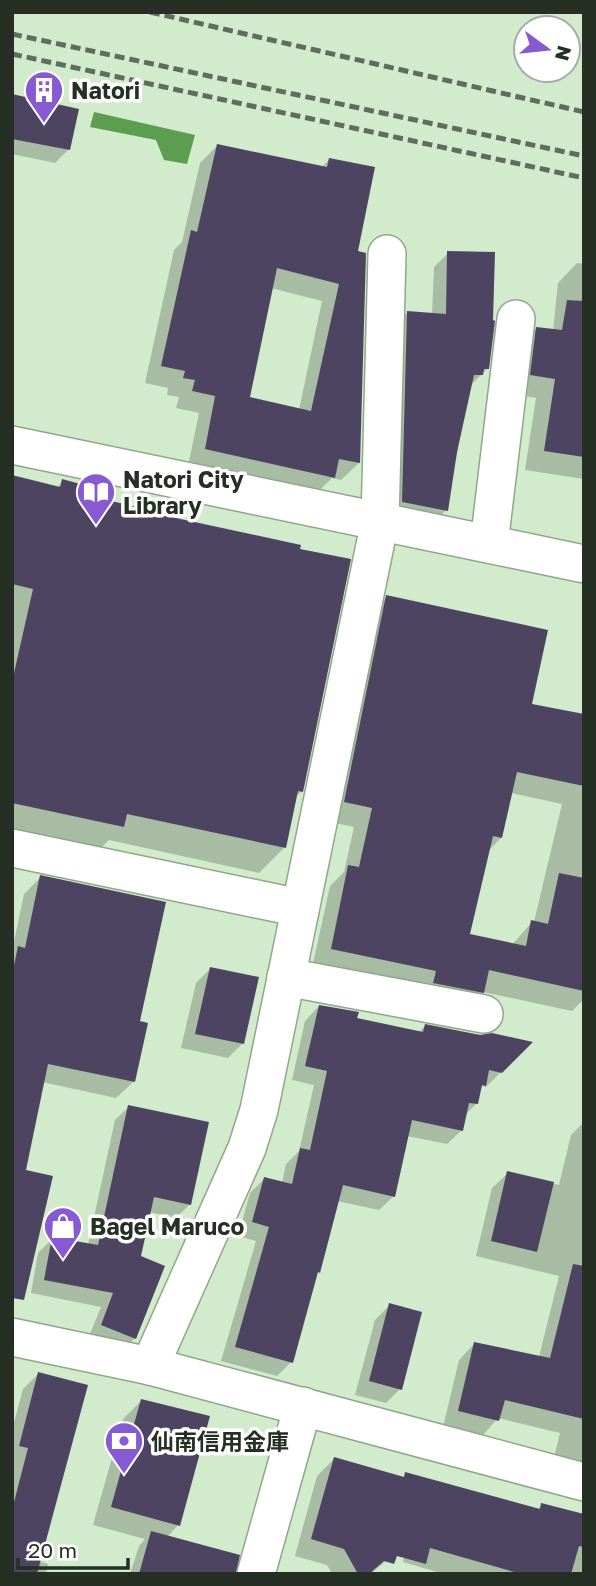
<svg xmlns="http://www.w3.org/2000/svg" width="596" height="1586" viewBox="0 0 596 1586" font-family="'Golos Text','Noto Sans JP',sans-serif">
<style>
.water{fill:#5c9d50}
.shadow{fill:#0003;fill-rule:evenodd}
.building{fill:#4c4461;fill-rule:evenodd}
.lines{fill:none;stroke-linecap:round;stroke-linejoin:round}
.minor-casing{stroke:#8fa88a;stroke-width:40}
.minor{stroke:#fff;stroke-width:37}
.rail{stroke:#5f6e5c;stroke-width:5;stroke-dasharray:10 5;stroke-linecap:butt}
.labels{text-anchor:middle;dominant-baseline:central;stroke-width:7;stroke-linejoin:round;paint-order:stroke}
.poi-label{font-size:23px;font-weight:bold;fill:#252f23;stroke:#fff;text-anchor:start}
</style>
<rect width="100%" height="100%" fill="#d1ebcc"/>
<path class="water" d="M 94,112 L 195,135 L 187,164 L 164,160 L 156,140 L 90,127 Z"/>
<g class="shadow">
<path d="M 12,96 L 69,149 L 55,163 L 12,154 Z"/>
<path d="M 217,146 L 321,168 L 329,160 L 356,253 L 359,463 L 341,480 L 332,478 L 316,494 L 188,466 L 199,413 L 176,408 L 179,397 L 167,395 L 168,388 L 145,383 L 174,250 L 182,242 L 200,163 ZM 271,288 L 322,301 L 299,410 L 248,399 Z"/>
<path d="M 448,253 L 487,369 L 470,386 L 446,510 L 432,524 L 388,516 L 393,327 L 407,313 L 432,315 L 434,267 Z"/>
<path d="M 577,263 L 584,264 L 584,479 L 525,470 L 536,398 L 512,394 L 518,348 L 537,328 L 553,331 L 558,283 Z"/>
<path d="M 12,477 L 57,488 L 63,481 L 105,502 L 301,792 L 295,797 L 284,848 L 259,873 L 109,840 L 97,852 L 12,833 Z"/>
<path d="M 387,597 L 530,705 L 584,716 L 584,999 L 572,1011 L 483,992 L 463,1011 L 312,968 L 330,886 L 344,872 L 354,827 L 326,821 L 368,616 ZM 511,793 L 562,804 L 534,922 L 532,922 L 512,945 L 468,935 L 488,851 L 501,838 Z"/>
<path d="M 41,877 L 137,1023 L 133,1082 L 116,1098 L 42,1082 L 12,1145 L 12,951 L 24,894 Z"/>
<path d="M 210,969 L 243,1043 L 228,1058 L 181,1048 L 196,983 Z"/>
<path d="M 319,1006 L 355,1020 L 418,1033 L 425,1026 L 530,1043 L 486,1087 L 483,1086 L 479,1089 L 476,1104 L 465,1115 L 462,1130 L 447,1144 L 407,1136 L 394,1196 L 379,1210 L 337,1201 L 291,1362 L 277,1376 L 221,1361 L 256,1241 L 238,1236 L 250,1193 L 264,1179 L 282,1183 L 286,1164 L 299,1151 L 314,1085 L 292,1080 L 305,1021 Z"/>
<path d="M 129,1107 L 190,1204 L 176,1218 L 149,1212 L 139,1257 L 135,1338 L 121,1352 L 88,1339 L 101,1307 L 31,1293 L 38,1253 L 52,1239 L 88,1245 L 115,1120 Z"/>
<path d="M 584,1122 L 584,1474 L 552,1466 L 560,1433 L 498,1418 L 482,1436 L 443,1427 L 459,1360 L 474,1344 L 539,1357 L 559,1276 L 476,1256 L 492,1188 L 508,1173 L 559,1185 L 571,1135 Z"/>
<path d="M 390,1305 L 400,1389 L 386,1403 L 355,1395 L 375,1320 Z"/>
<path d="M 38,1374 L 39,1561 L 48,1564 L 46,1574 L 12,1574 L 12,1430 L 23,1389 Z"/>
<path d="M 142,1400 L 178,1525 L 167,1537 L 231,1574 L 130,1574 L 139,1546 L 145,1539 L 93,1525 L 123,1419 Z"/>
<path d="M 334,1459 L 402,1478 L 406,1474 L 537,1510 L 542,1505 L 584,1516 L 584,1574 L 444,1574 L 403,1562 L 407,1544 L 370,1574 L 332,1574 L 327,1565 L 295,1556 L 317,1476 Z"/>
</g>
<g class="building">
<path d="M 12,94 L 79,109 L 70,150 L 12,139 Z"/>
<path d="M 217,144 L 327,167 L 329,158 L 375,167 L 358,251 L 366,253 L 360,463 L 339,459 L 335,478 L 205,449 L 215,396 L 192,391 L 195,380 L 183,378 L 185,371 L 161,366 L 191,230 L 197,232 ZM 277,268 L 339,284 L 311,411 L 250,397 Z"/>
<path d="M 447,251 L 495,252 L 493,320 L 495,321 L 489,369 L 484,369 L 483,375 L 474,375 L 457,452 L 448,511 L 402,502 L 407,311 L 446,314 Z"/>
<path d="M 567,300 L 584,301 L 584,457 L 544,451 L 555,379 L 530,375 L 536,327 L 562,330 Z"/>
<path d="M 12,475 L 60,487 L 62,479 L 110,492 L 107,500 L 163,513 L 162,515 L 301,545 L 300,549 L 351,559 L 303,792 L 298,791 L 286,848 L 127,814 L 124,827 L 12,803 L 12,682 L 33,589 L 12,584 Z"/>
<path d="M 386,595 L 548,630 L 532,704 L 584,714 L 584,786 L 517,772 L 502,838 L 493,836 L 470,934 L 526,946 L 531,920 L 548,924 L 559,873 L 584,878 L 584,991 L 489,970 L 484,993 L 433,983 L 436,971 L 331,949 L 348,865 L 359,867 L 372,808 L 344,802 Z"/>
<path d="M 40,875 L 166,902 L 140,1021 L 148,1023 L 135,1082 L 48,1064 L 26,1170 L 53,1176 L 24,1300 L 12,1298 L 12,975 L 18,946 L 25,948 Z"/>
<path d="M 210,967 L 259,977 L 244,1044 L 195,1034 Z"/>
<path d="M 319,1005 L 359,1012 L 357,1018 L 423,1032 L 425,1024 L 480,1035 L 492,1033 L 533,1042 L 502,1073 L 489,1070 L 486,1086 L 482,1085 L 478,1104 L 469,1103 L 463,1131 L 412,1120 L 395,1197 L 343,1185 L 320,1273 L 318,1272 L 293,1363 L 235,1347 L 269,1227 L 252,1222 L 264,1177 L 292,1184 L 300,1148 L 310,1150 L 327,1071 L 305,1066 Z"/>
<path d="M 128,1105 L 209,1122 L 191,1205 L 154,1197 L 141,1256 L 165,1266 L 136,1339 L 101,1325 L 113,1293 L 44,1280 L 52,1237 L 98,1245 Z"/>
<path d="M 507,1171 L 554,1182 L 537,1252 L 491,1241 Z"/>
<path d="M 573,1264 L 584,1266 L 584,1419 L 505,1400 L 499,1421 L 458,1411 L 474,1342 L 550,1358 Z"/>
<path d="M 389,1303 L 422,1312 L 402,1390 L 369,1381 Z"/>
<path d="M 38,1372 L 88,1385 L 37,1574 L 12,1574 L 12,1510 L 28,1448 L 19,1446 Z"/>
<path d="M 141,1399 L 210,1416 L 180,1526 L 111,1507 Z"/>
<path d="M 334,1457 L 404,1477 L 405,1472 L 540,1509 L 541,1503 L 584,1514 L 584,1547 L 579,1546 L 571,1574 L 521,1574 L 430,1548 L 426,1564 L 397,1556 L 394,1564 L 384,1561 L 369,1574 L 358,1574 L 344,1549 L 311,1539 Z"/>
<path d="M 151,1531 L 240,1555 L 236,1574 L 139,1574 Z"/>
</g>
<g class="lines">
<g class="minor-casing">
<g id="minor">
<path d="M 12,445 L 584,564"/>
<path d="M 489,544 L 516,319"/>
<path d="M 12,848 L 300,908"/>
<path d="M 286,977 L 484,1014"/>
<path d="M 12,1337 L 150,1366 L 584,1482"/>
<path d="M 150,1366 L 247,1148 L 259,1110 L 380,521 L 387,254"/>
<path d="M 256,1574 L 303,1406"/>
</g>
</g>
<use href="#minor" class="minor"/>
<g class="rail">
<path d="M 150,12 L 584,112"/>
<path d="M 12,34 L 584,156"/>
<path d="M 12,54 L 584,178"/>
</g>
</g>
<defs>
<g id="building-pin" transform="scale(2.0125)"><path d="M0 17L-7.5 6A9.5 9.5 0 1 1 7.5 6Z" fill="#875ad4" stroke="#fff"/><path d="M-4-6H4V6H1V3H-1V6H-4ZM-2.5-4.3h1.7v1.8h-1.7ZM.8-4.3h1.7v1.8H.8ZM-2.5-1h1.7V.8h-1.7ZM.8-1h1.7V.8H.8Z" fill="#fff"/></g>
<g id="library-pin" transform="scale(2.0125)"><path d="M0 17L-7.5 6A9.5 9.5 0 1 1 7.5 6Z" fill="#875ad4" stroke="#fff"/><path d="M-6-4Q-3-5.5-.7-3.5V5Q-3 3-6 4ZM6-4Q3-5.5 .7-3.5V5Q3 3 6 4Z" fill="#fff"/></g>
<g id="shop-pin" transform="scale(2.0125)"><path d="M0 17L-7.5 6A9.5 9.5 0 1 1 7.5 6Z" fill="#875ad4" stroke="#fff"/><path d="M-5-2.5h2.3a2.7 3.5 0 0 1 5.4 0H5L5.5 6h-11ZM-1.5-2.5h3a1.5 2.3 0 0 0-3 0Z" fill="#fff"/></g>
<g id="bank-pin" transform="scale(2.0125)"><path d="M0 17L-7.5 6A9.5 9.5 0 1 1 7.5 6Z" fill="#875ad4" stroke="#fff"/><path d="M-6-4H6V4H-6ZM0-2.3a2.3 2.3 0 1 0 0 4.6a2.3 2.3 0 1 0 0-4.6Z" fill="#fff"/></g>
</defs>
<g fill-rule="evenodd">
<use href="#building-pin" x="44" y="90"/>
<use href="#library-pin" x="96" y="492"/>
<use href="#shop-pin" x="63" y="1226"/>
<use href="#bank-pin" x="124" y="1441"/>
</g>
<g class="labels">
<g class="poi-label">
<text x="71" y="90">Natori</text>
<text x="123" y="479">Natori City<tspan x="123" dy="26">Library</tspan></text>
<text x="90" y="1226">Bagel Maruco</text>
<text x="151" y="1441">仙南信用金庫</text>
</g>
</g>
<rect width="596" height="1586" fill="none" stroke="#252f23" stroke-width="28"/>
<g transform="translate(547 49) rotate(105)"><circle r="33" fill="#ffffff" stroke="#a8aca7" stroke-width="2"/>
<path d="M0-5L12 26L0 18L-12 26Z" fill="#875ad4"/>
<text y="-10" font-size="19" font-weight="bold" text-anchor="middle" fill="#252f23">N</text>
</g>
<path d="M18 1558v10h110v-10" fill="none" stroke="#252f23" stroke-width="3.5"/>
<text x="28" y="1558" font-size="21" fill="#252f23" stroke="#ffffff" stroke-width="5" paint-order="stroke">20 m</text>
</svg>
